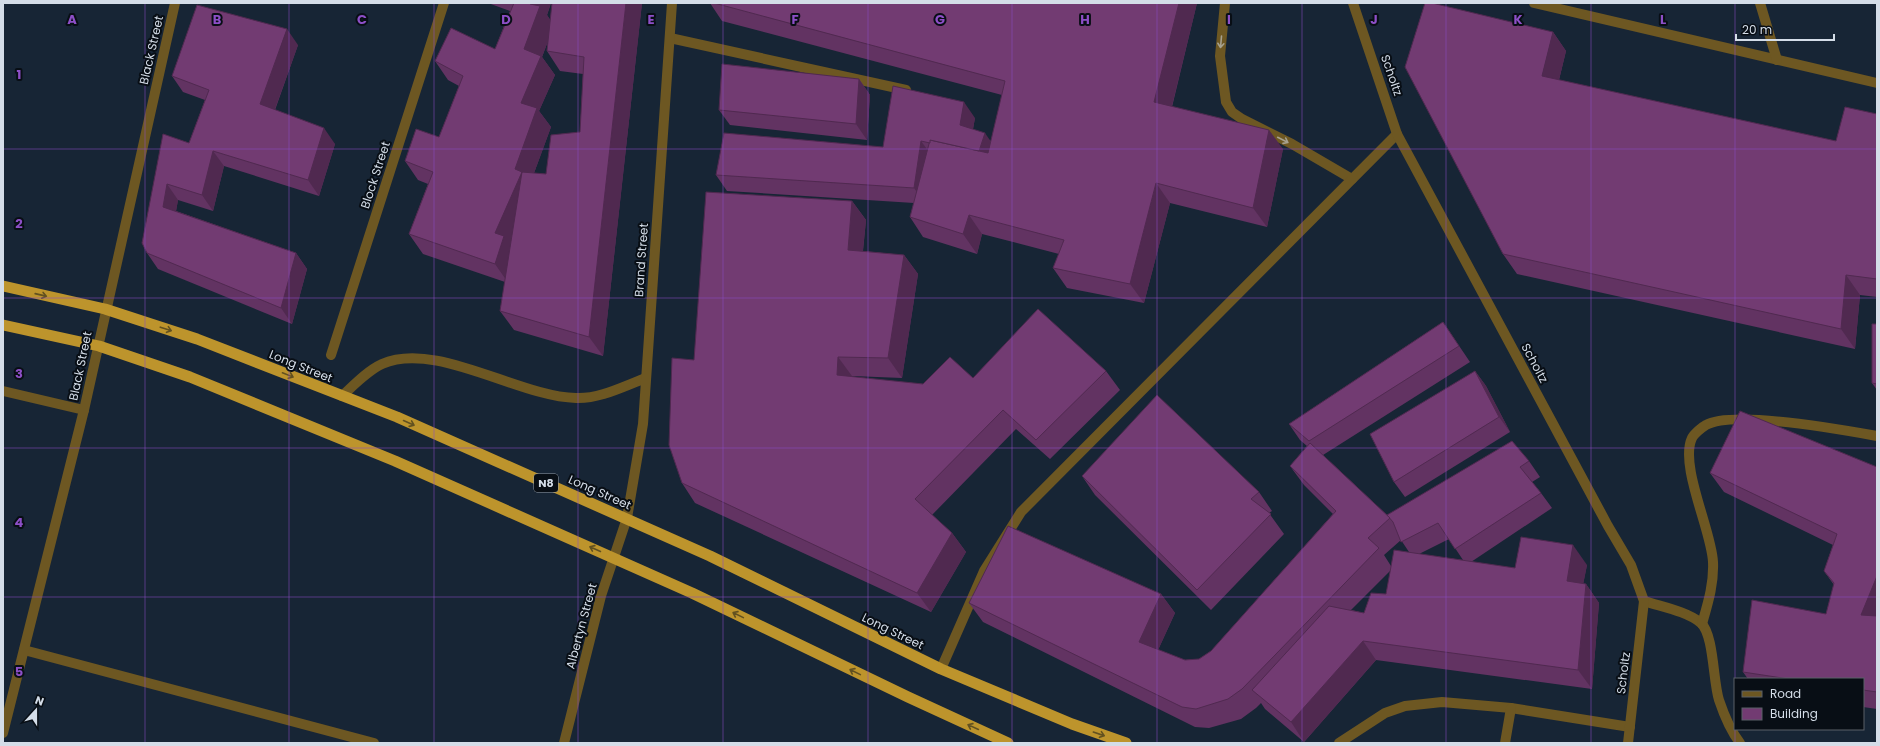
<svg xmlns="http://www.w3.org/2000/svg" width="1880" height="746" viewBox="0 0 1880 746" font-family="Poppins,sans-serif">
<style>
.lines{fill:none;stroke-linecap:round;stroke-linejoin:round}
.service{stroke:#6d5722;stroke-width:10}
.minor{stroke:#6d5722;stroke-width:10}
.trunk{stroke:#bd942c;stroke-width:11}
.wall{fill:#623362;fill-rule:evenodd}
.shaded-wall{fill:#502950}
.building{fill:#723b72;stroke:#502950}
.oneway{stroke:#a6a18f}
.oneway2{stroke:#625120}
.grid{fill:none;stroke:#8d4fc7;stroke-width:1;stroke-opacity:0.55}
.labels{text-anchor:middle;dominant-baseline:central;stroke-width:4;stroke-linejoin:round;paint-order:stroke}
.shield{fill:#080e15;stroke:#979fa9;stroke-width:1}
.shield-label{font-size:11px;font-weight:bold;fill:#d4dde8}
.street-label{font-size:12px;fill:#d4dde8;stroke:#080e15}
.grid-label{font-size:13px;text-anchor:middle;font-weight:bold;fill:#8d4fc7;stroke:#080e15;stroke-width:4;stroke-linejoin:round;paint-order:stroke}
</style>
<rect width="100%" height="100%" fill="#172535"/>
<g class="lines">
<g class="service">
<path d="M 1225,3 L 1220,56 L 1226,102 L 1232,112 L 1242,119 L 1292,144 L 1352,179"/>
<path d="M 670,38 L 906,90"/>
<path d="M 342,396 C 354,385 367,371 382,364 C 435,340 519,397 576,398 C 600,399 624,386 646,378"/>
<path d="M 1644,601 C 1662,607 1686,611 1701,623 C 1714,635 1713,682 1719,700 C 1724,715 1730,730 1740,743"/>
<path d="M 1702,624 C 1708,603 1714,584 1713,562 C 1712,532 1679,465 1692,438 C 1694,434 1702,427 1706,425 C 1732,410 1844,430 1877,436"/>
<path d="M 941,669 L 984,571 L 1021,512 L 1397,134"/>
<path d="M 1339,743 L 1385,713 L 1405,706 L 1442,702 L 1511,708 L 1630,727"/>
<path d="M 1505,743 L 1511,708"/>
</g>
<g class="minor">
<path d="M 1353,3 L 1397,134 L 1608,526 L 1631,565 L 1644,601 L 1628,743"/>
<path d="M 1534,3 L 1877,83"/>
<path d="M 1760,3 L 1777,60"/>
<path d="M 331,355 L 444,3"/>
<path d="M 3,391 L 84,410"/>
<path d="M 24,650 L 374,743"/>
<path d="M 3,733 L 84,410 L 175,3"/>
<path d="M 564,743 L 601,596 L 627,518 L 643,424 L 672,3"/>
</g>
<g class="trunk">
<path d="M 3,286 L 105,309 L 197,339 L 397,417 L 710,556 L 941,669 L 1072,724 L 1126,743"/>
<path d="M 3,325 L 99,346 L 190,377 L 395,461 L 692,593 L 908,697 L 1008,743"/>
</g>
</g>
<g class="wall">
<path d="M 488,3 L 551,3 L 547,15 L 550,20 L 642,3 L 603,356 L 514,330 L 500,311 L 505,282 L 423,254 L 409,234 L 428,184 L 418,180 L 405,161 L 439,137 L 459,86 L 448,80 L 435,61 L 495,49 L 510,11 ZM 548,41 L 547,51 L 560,71 L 583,74 L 580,132 L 546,174 L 534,173 L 551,127 L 539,111 L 555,75 L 542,57 Z"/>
<path d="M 710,3 L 1197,3 L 1172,107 L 1283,149 L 1267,227 L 1170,203 L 1144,303 L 1067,288 L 1053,268 L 1059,254 L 982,234 L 977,254 L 923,237 L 910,217 L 914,203 L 727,191 L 716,175 L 883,147 L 975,118 L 973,129 L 991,141 L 1002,95 L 722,21 Z"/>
<path d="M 1553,32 L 1566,51 L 1559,80 L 1836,141 L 1877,114 L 1877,297 L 1860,295 L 1855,349 L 1517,274 L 1503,254 Z"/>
<path d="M 298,45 L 275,110 L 335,144 L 319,196 L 224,166 L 213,211 L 178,200 L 176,211 L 296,253 L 307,269 L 292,324 L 158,269 L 147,253 L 163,134 L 189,143 L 205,100 L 183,92 L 172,76 Z"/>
<path d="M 859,79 L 870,95 L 867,140 L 730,125 L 719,110 Z"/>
<path d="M 852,201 L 866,220 L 863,251 L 904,255 L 918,274 L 902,378 L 852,376 L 852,377 L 923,384 L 973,378 L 1106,371 L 1120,390 L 1050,459 L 1016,429 L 932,515 L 952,533 L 966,552 L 931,612 L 695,503 L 682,483 L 694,360 Z"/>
<path d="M 1443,322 L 1470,362 L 1323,455 L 1387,515 L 1529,461 L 1540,477 L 1532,482 L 1541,493 L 1552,508 L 1471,562 L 1515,568 L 1587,565 L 1583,584 L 1586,584 L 1599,603 L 1592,689 L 1376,660 L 1304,742 L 1265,709 L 1261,703 L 1256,708 L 1241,719 L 1209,728 L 1195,727 L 983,622 L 969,603 L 1161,594 L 1175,613 L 1158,650 L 1185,660 L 1199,659 L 1211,651 L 1333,514 L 1304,485 L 1290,466 L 1307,446 L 1300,440 L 1289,424 ZM 1449,539 L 1463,560 L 1419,554 ZM 1401,540 L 1409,552 L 1391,566 L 1384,555 ZM 1391,570 L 1386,594 L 1364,613 L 1351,610 Z"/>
<path d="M 1877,324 L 1877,390 L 1872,383 Z"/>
<path d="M 1475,371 L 1486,386 L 1510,432 L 1405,497 L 1394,482 Z"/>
<path d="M 1877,467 L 1877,709 L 1863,707 L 1863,679 L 1748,679 L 1743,672 L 1826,614 L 1834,585 L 1824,571 L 1833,545 L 1724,492 L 1710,473 Z"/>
<path d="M 1082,476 L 1259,492 L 1272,511 L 1269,513 L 1284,534 L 1211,610 L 1095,495 Z"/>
</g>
<g class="shaded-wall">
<path d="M 530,3 L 551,3 L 547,15 L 554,25 L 542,57 L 555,75 L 539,111 L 551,127 L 530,184 L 509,284 L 495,264 L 495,233 L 515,169 L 521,103 L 524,49 Z"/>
<path d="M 626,3 L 642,3 L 603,356 L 589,337 Z"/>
<path d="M 1179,3 L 1197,3 L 1168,122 L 1154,102 Z"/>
<path d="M 287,29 L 298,45 L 271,120 L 260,104 Z"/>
<path d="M 1553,32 L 1566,51 L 1555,96 L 1542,76 Z"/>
<path d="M 859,79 L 870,95 L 867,140 L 856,124 Z"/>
<path d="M 964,102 L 975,118 L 971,140 L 960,125 Z"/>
<path d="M 324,128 L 335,144 L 319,196 L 308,180 Z"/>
<path d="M 1269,130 L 1283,149 L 1267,227 L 1253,208 Z"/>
<path d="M 985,133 L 996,149 L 989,171 L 978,155 Z"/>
<path d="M 921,141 L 932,156 L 925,204 L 914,188 Z"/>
<path d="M 213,151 L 224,166 L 213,211 L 202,195 Z"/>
<path d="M 1156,183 L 1170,203 L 1144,303 L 1130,284 Z"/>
<path d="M 167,184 L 178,200 L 174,223 L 163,207 Z"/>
<path d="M 852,201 L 866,220 L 861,269 L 848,250 Z"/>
<path d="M 969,215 L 982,234 L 977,254 L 963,234 Z"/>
<path d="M 296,253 L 307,269 L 292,324 L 281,308 Z"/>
<path d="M 904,255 L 918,274 L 902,378 L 888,358 Z"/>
<path d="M 1846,275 L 1860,295 L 1855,349 L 1841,329 Z"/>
<path d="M 838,357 L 852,376 L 851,395 L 837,375 Z"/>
<path d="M 1475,371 L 1486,386 L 1510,432 L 1499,417 Z"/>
<path d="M 952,533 L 966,552 L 931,612 L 917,593 Z"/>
<path d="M 1573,545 L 1587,565 L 1580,601 L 1567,581 Z"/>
<path d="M 1877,576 L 1877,628 L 1861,615 Z"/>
<path d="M 1586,584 L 1599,603 L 1592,689 L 1578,670 Z"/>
<path d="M 1161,594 L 1175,613 L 1153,661 L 1139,642 Z"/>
<path d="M 1363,641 L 1376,660 L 1304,742 L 1291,722 Z"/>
</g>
<g class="building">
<path d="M 514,3 L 530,3 L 530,4 L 540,6 L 524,49 L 541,56 L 521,103 L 537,108 L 515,169 L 522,172 L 546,174 L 551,135 L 580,132 L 584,57 L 547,51 L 552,3 L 626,3 L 589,337 L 500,311 L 522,172 L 495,233 L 504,236 L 495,264 L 409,234 L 433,172 L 405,161 L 416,129 L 439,137 L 463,76 L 435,61 L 451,28 L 495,49 Z"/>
<path d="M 714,3 L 1179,3 L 1154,102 L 1269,130 L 1253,208 L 1156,183 L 1130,284 L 1053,268 L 1064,240 L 969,215 L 963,234 L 910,217 L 930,140 L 988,153 L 1005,81 Z"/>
<path d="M 1425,3 L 1432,3 L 1553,32 L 1542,76 L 1836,141 L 1845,107 L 1877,114 L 1877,279 L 1846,275 L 1841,329 L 1503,254 L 1405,67 Z"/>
<path d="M 197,5 L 287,29 L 260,104 L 324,128 L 308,180 L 213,151 L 202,195 L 167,184 L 163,207 L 296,253 L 281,308 L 147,253 L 142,243 L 163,134 L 189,143 L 209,90 L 172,76 Z"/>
<path d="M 722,64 L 859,79 L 856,124 L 719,110 Z"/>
<path d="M 893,86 L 964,102 L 960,125 L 985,133 L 979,151 L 930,140 L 930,143 L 921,141 L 914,188 L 716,175 L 724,133 L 883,147 Z"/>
<path d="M 706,192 L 852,201 L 848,250 L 904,255 L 888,358 L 838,357 L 837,375 L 923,384 L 950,357 L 973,378 L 1038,309 L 1106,371 L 1036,440 L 1003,410 L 915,499 L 952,533 L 917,593 L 682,483 L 669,445 L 672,358 L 694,360 Z"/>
<path d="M 1443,322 L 1459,346 L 1309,441 L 1289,424 Z"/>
<path d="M 1872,324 L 1877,324 L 1877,384 L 1872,383 Z"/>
<path d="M 1475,371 L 1499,417 L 1394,482 L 1370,434 Z"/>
<path d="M 1157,395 L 1259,492 L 1251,499 L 1271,514 L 1197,590 L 1082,476 Z"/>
<path d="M 1740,411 L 1877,467 L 1877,576 L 1861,615 L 1877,616 L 1877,692 L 1863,690 L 1863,679 L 1789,679 L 1743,672 L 1752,600 L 1826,614 L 1834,583 L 1824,571 L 1837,534 L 1710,473 Z"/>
<path d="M 1512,441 L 1529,461 L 1520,467 L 1541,493 L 1455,549 L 1438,523 L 1401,542 L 1393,522 L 1387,515 Z"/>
<path d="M 1310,443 L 1390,518 L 1368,538 L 1379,548 L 1242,689 L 1228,699 L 1196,709 L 1182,707 L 969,603 L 1008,526 L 1161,594 L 1139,642 L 1185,660 L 1199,659 L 1211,651 L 1336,511 L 1290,466 Z"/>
<path d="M 1521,537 L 1573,545 L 1567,581 L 1586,584 L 1578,670 L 1363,641 L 1291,722 L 1252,690 L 1329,606 L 1364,613 L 1371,593 L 1386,594 L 1394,550 L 1515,568 Z"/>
</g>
<defs><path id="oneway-shaft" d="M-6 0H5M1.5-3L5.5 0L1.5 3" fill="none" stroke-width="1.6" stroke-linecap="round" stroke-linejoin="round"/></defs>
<g class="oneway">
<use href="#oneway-shaft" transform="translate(1221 42) rotate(95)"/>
<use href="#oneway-shaft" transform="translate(1283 140) rotate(27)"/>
</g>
<g class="oneway2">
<use href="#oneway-shaft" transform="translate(41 295) rotate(13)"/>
<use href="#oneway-shaft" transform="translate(166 329) rotate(18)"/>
<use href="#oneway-shaft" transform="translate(288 375) rotate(22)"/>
<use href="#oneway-shaft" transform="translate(409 423) rotate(24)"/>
<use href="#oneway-shaft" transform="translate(595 549) rotate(-156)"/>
<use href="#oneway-shaft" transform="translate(738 615) rotate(-154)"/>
<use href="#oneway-shaft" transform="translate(855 672) rotate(-154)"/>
<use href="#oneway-shaft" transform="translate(973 727) rotate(-155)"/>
<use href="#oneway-shaft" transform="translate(1099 734) rotate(19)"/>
</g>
<path class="grid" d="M 145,3 L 145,743M 289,3 L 289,743M 434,3 L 434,743M 578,3 L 578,743M 723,3 L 723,743M 868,3 L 868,743M 1012,3 L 1012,743M 1157,3 L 1157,743M 1302,3 L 1302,743M 1446,3 L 1446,743M 1591,3 L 1591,743M 1735,3 L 1735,679M 3,149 L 1877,149M 3,298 L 1877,298M 3,448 L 1877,448M 3,597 L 1877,597M 1735,729 L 1735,743"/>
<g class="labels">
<rect class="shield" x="534" y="474" width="24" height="18" rx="3"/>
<g class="shield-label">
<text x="546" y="483">N8</text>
</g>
<g class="street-label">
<text transform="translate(151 50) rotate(-77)">Black Street</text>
<text transform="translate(1392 75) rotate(71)">Scholtz</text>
<text transform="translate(375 175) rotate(-72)">Block Street</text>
<text transform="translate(641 260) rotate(-86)">Brand Street</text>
<text transform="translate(1535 363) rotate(62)">Scholtz</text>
<text transform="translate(80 366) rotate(-78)">Black Street</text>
<text transform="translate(301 366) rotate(22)">Long Street</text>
<text transform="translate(600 492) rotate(24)">Long Street</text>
<text transform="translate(581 626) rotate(-75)">Albertyn Street</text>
<text transform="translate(893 631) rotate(26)">Long Street</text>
<text transform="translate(1623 673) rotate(-83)">Scholtz</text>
</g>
</g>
<g class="grid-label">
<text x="72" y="24">A</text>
<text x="217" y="24">B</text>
<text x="362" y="24">C</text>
<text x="506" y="24">D</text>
<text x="651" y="24">E</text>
<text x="795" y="24">F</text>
<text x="940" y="24">G</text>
<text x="1085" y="24">H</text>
<text x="1229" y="24">I</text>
<text x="1374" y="24">J</text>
<text x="1518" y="24">K</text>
<text x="1663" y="24">L</text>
<text x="19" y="79">1</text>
<text x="19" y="228">2</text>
<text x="19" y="378">3</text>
<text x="19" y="527">4</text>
<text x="19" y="676">5</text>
</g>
<rect width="1880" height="746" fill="none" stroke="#d4dde8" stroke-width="8"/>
<rect x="1734" y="678" width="130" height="52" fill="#080e15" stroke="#5a6169"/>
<rect x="1742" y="691" width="20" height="6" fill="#6d5722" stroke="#5a6169"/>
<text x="1770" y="698" font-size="12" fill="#d4dde8">Road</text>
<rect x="1742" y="708" width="20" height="12" fill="#723b72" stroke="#5a6169"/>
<text x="1770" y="718" font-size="12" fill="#d4dde8">Building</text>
<g transform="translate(36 710) rotate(21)" stroke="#080e15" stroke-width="3" paint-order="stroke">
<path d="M0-3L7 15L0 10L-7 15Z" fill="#d4dde8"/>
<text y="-6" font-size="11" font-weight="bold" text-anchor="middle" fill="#d4dde8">N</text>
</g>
<path d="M1736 34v6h98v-6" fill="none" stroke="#d4dde8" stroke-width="2"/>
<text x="1742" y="34" font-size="12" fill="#d4dde8" stroke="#080e15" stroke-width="3" paint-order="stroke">20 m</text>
</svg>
